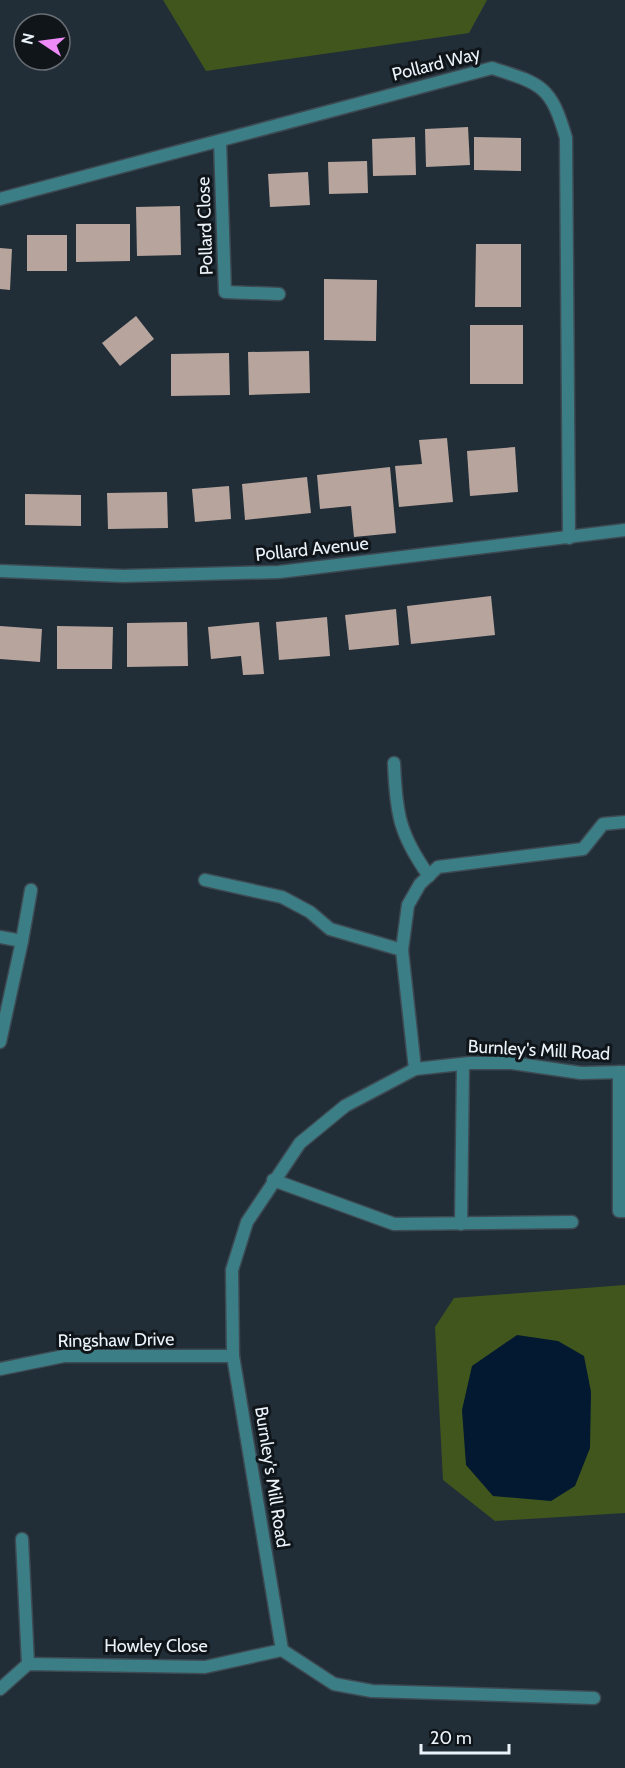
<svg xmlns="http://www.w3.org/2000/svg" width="625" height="1768" viewBox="0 0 625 1768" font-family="Cabin,sans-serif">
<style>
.green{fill:#41561d}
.water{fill:#021931}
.building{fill:#b7a49c}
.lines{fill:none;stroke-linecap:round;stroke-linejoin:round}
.service-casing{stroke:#3d4a53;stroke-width:15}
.minor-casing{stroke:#3d4a53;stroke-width:15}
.service{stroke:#3c7e85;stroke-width:12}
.minor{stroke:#3c7e85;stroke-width:12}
.labels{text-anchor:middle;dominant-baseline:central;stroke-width:6;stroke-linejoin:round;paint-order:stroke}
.street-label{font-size:18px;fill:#ebf3fa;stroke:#10151a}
</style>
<rect width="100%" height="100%" fill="#212e38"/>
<g class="green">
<path d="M 163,0 L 487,0 L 469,33 L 206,71 Z"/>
<path d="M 625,1285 L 625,1513 L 495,1521 L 443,1480 L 435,1327 L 454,1298 Z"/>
</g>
<path class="water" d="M 517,1335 L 558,1341 L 584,1356 L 591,1392 L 590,1448 L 575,1486 L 551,1501 L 493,1496 L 466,1465 L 462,1410 L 472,1366 Z"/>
<g class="building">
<path d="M 468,127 L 470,165 L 426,167 L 425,129 Z"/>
<path d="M 415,137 L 416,175 L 373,176 L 372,139 Z"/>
<path d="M 474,137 L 521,138 L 521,171 L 474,170 Z"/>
<path d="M 367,161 L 368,193 L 329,194 L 328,162 Z"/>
<path d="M 308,172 L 310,205 L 270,207 L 268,174 Z"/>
<path d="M 180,206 L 181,255 L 137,256 L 136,207 Z"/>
<path d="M 76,224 L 130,224 L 130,261 L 76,262 Z"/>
<rect x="27" y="235" width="40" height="36"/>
<path d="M 476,244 L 521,244 L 521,307 L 475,307 Z"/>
<path d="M 0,248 L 12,249 L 10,290 L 0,289 Z"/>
<path d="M 324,279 L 377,280 L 376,341 L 324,340 Z"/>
<path d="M 136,316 L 154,339 L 120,366 L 102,343 Z"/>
<rect x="470" y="325" width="53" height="59"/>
<path d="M 309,351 L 310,393 L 249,395 L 248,352 Z"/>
<path d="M 229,353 L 230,395 L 171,396 L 171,354 Z"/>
<path d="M 447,438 L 453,502 L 399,507 L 395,466 L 422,464 L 419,440 Z"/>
<path d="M 515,447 L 518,492 L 470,496 L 467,451 Z"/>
<path d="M 390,467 L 396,533 L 354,537 L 351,506 L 320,509 L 317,475 Z"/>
<path d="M 307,477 L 311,513 L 245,520 L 242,484 Z"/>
<path d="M 229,486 L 231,519 L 195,522 L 192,489 Z"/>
<path d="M 167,492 L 168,528 L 108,529 L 107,493 Z"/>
<path d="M 25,494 L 81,495 L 81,526 L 25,525 Z"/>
<path d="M 491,596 L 495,635 L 411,644 L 407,606 Z"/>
<path d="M 396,609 L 399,645 L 349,650 L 345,615 Z"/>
<path d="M 327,617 L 330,656 L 279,660 L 276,622 Z"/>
<path d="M 187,622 L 188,666 L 127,667 L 127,623 Z"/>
<path d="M 259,622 L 264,674 L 243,675 L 241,656 L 211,659 L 208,627 Z"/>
<path d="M 0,626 L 42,629 L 40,662 L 0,659 Z"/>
<path d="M 57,626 L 113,627 L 112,669 L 57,669 Z"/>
</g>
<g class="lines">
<g class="service-casing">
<g id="service">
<path d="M 619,1072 L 619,1211 L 625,1211"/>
<path d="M 273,1180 L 394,1224 L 572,1222"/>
<path d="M 461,1224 L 463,1064"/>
</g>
</g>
<g class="minor-casing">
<g id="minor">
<path d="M 220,141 L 225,292 L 279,294"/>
<path d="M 0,199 L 492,68 C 542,84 551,86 566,138 L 569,538"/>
<path d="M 0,571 L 123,576 L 279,572 L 625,530"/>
<path d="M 394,763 C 396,813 399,834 429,876"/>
<path d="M 205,880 L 282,897 L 310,912 L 330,929 L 402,950 L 415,1069"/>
<path d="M 0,937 L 22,941 L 0,1042"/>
<path d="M 22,941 L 31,890"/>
<path d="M 402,950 L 408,905 L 420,884 L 438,867 L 583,849 L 603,824 L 625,822"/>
<path d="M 0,1369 L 64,1356 L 233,1356"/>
<path d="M 22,1539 L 28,1664"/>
<path d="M 0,1689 L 28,1664 L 205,1667 L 282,1650"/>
<path d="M 594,1698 L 372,1691 L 334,1684 L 282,1650 L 233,1356 L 232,1270 L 247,1222 L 300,1143 L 345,1106 L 415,1069 L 470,1063 L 512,1063 L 581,1073 L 625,1072"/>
</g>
</g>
<use href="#service" class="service"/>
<use href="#minor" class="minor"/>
</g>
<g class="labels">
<g class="street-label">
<text transform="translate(436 64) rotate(-14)">Pollard Way</text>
<text transform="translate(205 226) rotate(-92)">Pollard Close</text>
<text transform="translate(312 549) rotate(-6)">Pollard Avenue</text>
<text transform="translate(539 1050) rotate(3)">Burnley's Mill Road</text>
<text transform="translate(116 1340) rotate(-1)">Ringshaw Drive</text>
<text transform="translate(272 1477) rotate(81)">Burnley's Mill Road</text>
<text x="156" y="1646">Howley Close</text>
</g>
</g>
<g transform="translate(42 42) rotate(283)"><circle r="28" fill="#10151a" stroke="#686e74" stroke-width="1.5"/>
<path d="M0-4.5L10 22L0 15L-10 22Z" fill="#ee8bf8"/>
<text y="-9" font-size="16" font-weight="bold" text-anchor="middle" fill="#ebf3fa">N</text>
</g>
<path d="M421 1744v9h88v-9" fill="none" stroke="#ebf3fa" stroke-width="3"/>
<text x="430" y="1744" font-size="18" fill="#ebf3fa" stroke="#10151a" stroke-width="4.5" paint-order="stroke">20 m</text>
</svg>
